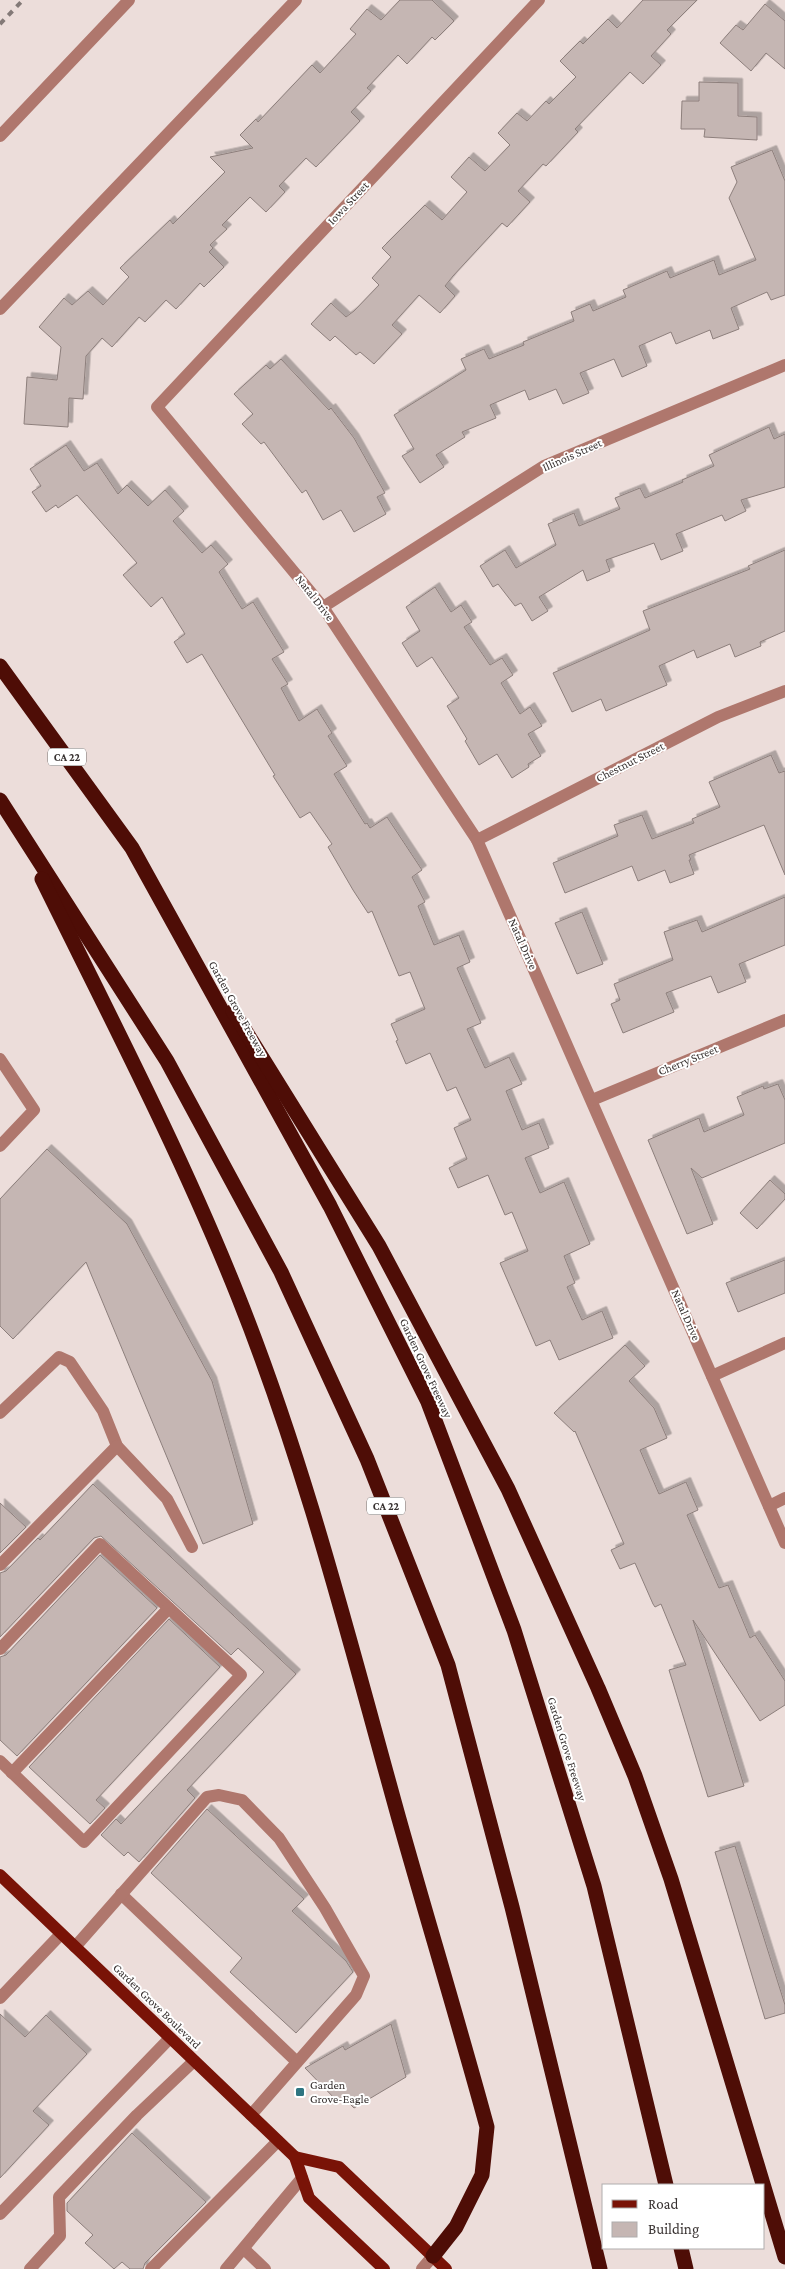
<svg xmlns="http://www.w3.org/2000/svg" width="785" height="2269" viewBox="0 0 785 2269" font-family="'Crimson Pro',serif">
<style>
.building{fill:#c5b6b3;stroke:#8d7f7c;filter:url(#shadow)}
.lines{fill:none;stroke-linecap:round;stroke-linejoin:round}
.minor{stroke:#af776d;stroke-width:12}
.major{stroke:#791307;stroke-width:12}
.highway{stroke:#4e0d06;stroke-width:15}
.rail{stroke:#837977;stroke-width:4;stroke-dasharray:6 6;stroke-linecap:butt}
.poi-dot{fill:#2e7581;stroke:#fff;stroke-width:2}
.labels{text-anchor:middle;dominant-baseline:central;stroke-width:4;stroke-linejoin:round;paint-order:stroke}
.shield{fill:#fff;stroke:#74706f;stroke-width:1}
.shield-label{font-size:11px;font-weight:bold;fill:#383231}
.street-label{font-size:12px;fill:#383231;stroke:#fff}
.poi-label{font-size:12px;fill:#383231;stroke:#fff;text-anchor:start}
</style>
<defs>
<filter id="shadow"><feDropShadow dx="4.5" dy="-4.5" stdDeviation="0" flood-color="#0004"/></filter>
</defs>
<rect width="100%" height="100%" fill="#ecddda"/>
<g class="building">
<path d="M 400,0 L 432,0 L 454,21 L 435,40 L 432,37 L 407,64 L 398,55 L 367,88 L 371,91 L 351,112 L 360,121 L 316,167 L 306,158 L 279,186 L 285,192 L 266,212 L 250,197 L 222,225 L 227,229 L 210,245 L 213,248 L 209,252 L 224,267 L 204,287 L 200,283 L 176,309 L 166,300 L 145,322 L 139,317 L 112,347 L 102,338 L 86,356 L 83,399 L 69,398 L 68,427 L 24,424 L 27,377 L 57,380 L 61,347 L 39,327 L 64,298 L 72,305 L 88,291 L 103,305 L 129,277 L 120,268 L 170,220 L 173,224 L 225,172 L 210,157 L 253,148 L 240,135 L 256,119 L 258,122 L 312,65 L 320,73 L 356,34 L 350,29 L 367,9 L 381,20 Z"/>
<path d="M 643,0 L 697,0 L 667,30 L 671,34 L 651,56 L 661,65 L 643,84 L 630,72 L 575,129 L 578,132 L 546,166 L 543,164 L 518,191 L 530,202 L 507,227 L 502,223 L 453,276 L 445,286 L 455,296 L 440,313 L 419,295 L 392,325 L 402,334 L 374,364 L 360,352 L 356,355 L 335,336 L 330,341 L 311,324 L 331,303 L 346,317 L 354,311 L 379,285 L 372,278 L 391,257 L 382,248 L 425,205 L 442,220 L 467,192 L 451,177 L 469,157 L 485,171 L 510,145 L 498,133 L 517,113 L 527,121 L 546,101 L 549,104 L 576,77 L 560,61 L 580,41 L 583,44 L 608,19 L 617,28 Z"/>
<path d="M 765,4 L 785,21 L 785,69 L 766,53 L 751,71 L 720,43 L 736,25 L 743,30 Z"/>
<path d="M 699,82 L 738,83 L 738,116 L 757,117 L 757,140 L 704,137 L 705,129 L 681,129 L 682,101 L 699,101 Z"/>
<path d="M 772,150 L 785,181 L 785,295 L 771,300 L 767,292 L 731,308 L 739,329 L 713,339 L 710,330 L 676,344 L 671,332 L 639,346 L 647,366 L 622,377 L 614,359 L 580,373 L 589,393 L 563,404 L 556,389 L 529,400 L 525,390 L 490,405 L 496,418 L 462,432 L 465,437 L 436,455 L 444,467 L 420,483 L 402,456 L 414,449 L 394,415 L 466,370 L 461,359 L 484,349 L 489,359 L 524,345 L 523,342 L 574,321 L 571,312 L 590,304 L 593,311 L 626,297 L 623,290 L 667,271 L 670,278 L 714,260 L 719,275 L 756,260 L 729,198 L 737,182 L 731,167 Z"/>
<path d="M 281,359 L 329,410 L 331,408 L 354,438 L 385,493 L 377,497 L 386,514 L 354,532 L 341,510 L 323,520 L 306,490 L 302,493 L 264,442 L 261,444 L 242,424 L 253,414 L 234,394 L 266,365 L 270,369 Z"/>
<path d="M 769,427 L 774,439 L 785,434 L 785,487 L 741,500 L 746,511 L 725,521 L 722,515 L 676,534 L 683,551 L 661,560 L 654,543 L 606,560 L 610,571 L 587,581 L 583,570 L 539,597 L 548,611 L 532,621 L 521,603 L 515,606 L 498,584 L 493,587 L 480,566 L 505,550 L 516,568 L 556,545 L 548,524 L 574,513 L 579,526 L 620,509 L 615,498 L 640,488 L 645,498 L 683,482 L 682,480 L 714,466 L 709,455 Z"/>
<path d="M 66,445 L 84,471 L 97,463 L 118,494 L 127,485 L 148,506 L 165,490 L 184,511 L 173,521 L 202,553 L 211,545 L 228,564 L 219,572 L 242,609 L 253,602 L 284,652 L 272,659 L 288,684 L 281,688 L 299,721 L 317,709 L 332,733 L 328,736 L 347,766 L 334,774 L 365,824 L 367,823 L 370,828 L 387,817 L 422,870 L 412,877 L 425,902 L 418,906 L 434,945 L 459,935 L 470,962 L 457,968 L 481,1023 L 467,1029 L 485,1068 L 509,1057 L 522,1084 L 506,1091 L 522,1130 L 539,1123 L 549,1148 L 525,1158 L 540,1193 L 564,1182 L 590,1244 L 564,1256 L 575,1283 L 567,1287 L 582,1320 L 602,1311 L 613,1338 L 559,1360 L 550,1340 L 536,1346 L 500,1263 L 528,1251 L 512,1212 L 505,1215 L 488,1175 L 458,1188 L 449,1168 L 467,1159 L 454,1128 L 471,1120 L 456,1087 L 447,1091 L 430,1053 L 406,1064 L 396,1041 L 398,1040 L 391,1024 L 425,1009 L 410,972 L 399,976 L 372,911 L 368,913 L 353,890 L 328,847 L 332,844 L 310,812 L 300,818 L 273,776 L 275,775 L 202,654 L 187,663 L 174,642 L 185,634 L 162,597 L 151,607 L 123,575 L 137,563 L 77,495 L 58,508 L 56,505 L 46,512 L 32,492 L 41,486 L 30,469 Z"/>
<path d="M 785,550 L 785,631 L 760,642 L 761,646 L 735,657 L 730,644 L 697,658 L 694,650 L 659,666 L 667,685 L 606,711 L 601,699 L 572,712 L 553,673 L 650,630 L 643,611 L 750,569 L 748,566 Z"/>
<path d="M 435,587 L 451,612 L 461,605 L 472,622 L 464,627 L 490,665 L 502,658 L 513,675 L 501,683 L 520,714 L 530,707 L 542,726 L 528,734 L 541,756 L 528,764 L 529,767 L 512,778 L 497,754 L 479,765 L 465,741 L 467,739 L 447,706 L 459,698 L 432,657 L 417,667 L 402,643 L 420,631 L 406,607 Z"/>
<path d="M 771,755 L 779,773 L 785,771 L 785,875 L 764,825 L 689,855 L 691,860 L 689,860 L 694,874 L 670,883 L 665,870 L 638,881 L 632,866 L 565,893 L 553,863 L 618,836 L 614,825 L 642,815 L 652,839 L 694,823 L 692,819 L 720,807 L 709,782 Z"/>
<path d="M 785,897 L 785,945 L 739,964 L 746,982 L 718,993 L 711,976 L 666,993 L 674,1012 L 623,1033 L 611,1004 L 620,1000 L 614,984 L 673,960 L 664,932 L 697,920 L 702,932 Z"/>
<path d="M 582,912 L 603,964 L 577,974 L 555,923 Z"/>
<path d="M 778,1084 L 785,1100 L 785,1143 L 702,1178 L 691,1168 L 713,1224 L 687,1234 L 648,1140 L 699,1118 L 704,1132 L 744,1115 L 737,1097 L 763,1086 L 764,1089 Z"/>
<path d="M 47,1149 L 127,1224 L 212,1381 L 253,1524 L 203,1544 L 86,1262 L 13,1339 L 0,1326 L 0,1199 Z"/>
<path d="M 770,1180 L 785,1194 L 785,1199 L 757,1229 L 740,1213 Z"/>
<path d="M 785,1260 L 785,1293 L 738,1312 L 726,1283 Z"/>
<path d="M 625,1345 L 645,1366 L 629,1381 L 654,1408 L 667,1438 L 640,1450 L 659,1494 L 686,1482 L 698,1510 L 687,1515 L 719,1588 L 728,1585 L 750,1638 L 755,1635 L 785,1681 L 785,1705 L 760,1721 L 693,1620 L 744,1786 L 708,1797 L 669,1670 L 686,1665 L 661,1604 L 655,1607 L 653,1604 L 635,1563 L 620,1569 L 611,1550 L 624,1544 L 575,1431 L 574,1432 L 554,1413 Z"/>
<path d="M 93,1484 L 296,1674 L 187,1790 L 195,1798 L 139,1862 L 128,1852 L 124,1856 L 101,1835 L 116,1819 L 121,1824 L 264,1672 L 238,1648 L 231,1655 L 101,1536 L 94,1538 L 0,1637 L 0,1573 L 6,1571 L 38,1538 L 40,1540 Z"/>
<path d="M 0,1503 L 26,1527 L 0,1553 Z"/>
<path d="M 100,1555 L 157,1608 L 17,1756 L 0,1740 L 0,1657 L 6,1655 Z"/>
<path d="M 169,1619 L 220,1667 L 96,1800 L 105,1808 L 90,1824 L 29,1767 Z"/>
<path d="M 207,1809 L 304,1899 L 292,1911 L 346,1961 L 353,1972 L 296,2033 L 230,1972 L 242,1958 L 151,1873 Z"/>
<path d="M 735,1846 L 785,2005 L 785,2013 L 765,2019 L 715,1852 Z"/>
<path d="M 0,2014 L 25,2037 L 46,2015 L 87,2054 L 33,2111 L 49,2125 L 0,2178 Z"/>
<path d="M 391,2024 L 406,2077 L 354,2108 L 344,2098 L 339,2103 L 305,2068 L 343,2046 L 345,2050 Z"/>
<path d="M 132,2133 L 206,2202 L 145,2263 L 143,2269 L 130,2269 L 122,2262 L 114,2269 L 85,2243 L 93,2235 L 67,2211 L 67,2203 Z"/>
</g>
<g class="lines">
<g class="minor">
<path d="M 539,0 L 157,407 L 323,607 L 477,840 L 785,1543"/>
<path d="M 0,136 L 129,0"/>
<path d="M 0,309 L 296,0"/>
<path d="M 323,607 L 544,466 L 785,365"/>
<path d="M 477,840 L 718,717 L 785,691"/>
<path d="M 0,1059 L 34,1110 L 0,1146"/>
<path d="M 592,1100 L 785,1020"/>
<path d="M 712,1376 L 785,1343"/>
<path d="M 0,1413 L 59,1357 L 70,1362 L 103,1411 L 117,1446 L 167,1499 L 192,1547"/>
<path d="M 769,1506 L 785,1498"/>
<path d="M 0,1565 L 117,1446"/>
<path d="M 0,1649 L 100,1544 L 241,1675 L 84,1842 L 0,1761"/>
<path d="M 12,1773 L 169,1608"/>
<path d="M 121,1894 L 297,2062"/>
<path d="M 75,1947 L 207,1797 L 219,1795 L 242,1800 L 279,1838 L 325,1908 L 364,1976 L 356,1995 L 251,2115"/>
<path d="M 0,1998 L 61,1934"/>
<path d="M 0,2214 L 170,2038"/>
<path d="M 244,2249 L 265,2269"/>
<path d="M 30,2269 L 60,2236 L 59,2197 L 137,2115 L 194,2061"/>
<path d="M 151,2269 L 278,2141"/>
<path d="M 226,2269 L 302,2178"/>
<path d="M 422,2269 L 433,2256"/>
</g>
<g class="major">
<path d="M 0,1875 L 295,2157 L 309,2198 L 384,2269"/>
<path d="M 295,2157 L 339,2167 L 446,2269"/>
</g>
<g class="highway">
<path d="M 0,666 L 132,848 L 330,1206 L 428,1402 L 514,1630 L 594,1886 L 666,2185"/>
<path d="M 0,800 L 167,1061 L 281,1272 L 367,1459 L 448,1665 L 512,1907 L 600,2269"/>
<path d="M 42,879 C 110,1017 181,1153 238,1296 C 306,1466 350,1643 399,1819 C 428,1922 459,2024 487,2127 L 482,2175 L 456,2227 L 433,2256"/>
<path d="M 233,1011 L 379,1246 L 508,1489 L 598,1688 L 635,1776 L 671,1879 L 785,2257"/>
<path d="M 681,2248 L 686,2269"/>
</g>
<path class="rail" d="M 0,24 L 23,0"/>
</g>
<rect class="poi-dot" x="295" y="2087" width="10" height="10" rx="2.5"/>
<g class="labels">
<g class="shield">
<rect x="48" y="748.5" width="38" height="17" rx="4"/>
<rect x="367" y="1497.5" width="38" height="17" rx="4"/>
</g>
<g class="shield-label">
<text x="67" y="757">CA 22</text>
<text x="386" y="1506">CA 22</text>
</g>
<g class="street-label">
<text transform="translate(348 203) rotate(-47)">Iowa Street</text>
<text transform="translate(572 455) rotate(-24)">Illinois Street</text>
<text transform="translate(315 598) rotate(52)">Natal Drive</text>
<text transform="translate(630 762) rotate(-27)">Chestnut Street</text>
<text transform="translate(523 944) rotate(66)">Natal Drive</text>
<text transform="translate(238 1009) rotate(61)">Garden Grove Freeway</text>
<text transform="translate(688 1060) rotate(-22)">Cherry Street</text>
<text transform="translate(686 1315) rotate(66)">Natal Drive</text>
<text transform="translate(426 1368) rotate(65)">Garden Grove Freeway</text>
<text transform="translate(567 1749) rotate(73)">Garden Grove Freeway</text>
<text transform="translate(157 2006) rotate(44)">Garden Grove Boulevard</text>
</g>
<g class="poi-label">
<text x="310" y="2085">Garden<tspan x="310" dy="14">Grove-Eagle</tspan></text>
</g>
</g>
<rect x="602" y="2184" width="162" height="65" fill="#ffffff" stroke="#afadad"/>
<rect x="612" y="2200" width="25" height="8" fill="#791307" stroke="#afadad"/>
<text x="648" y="2209" font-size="15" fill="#383231">Road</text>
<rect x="612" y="2222" width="25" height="15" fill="#c5b6b3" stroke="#afadad"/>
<text x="648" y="2234" font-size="15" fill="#383231">Building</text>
</svg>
